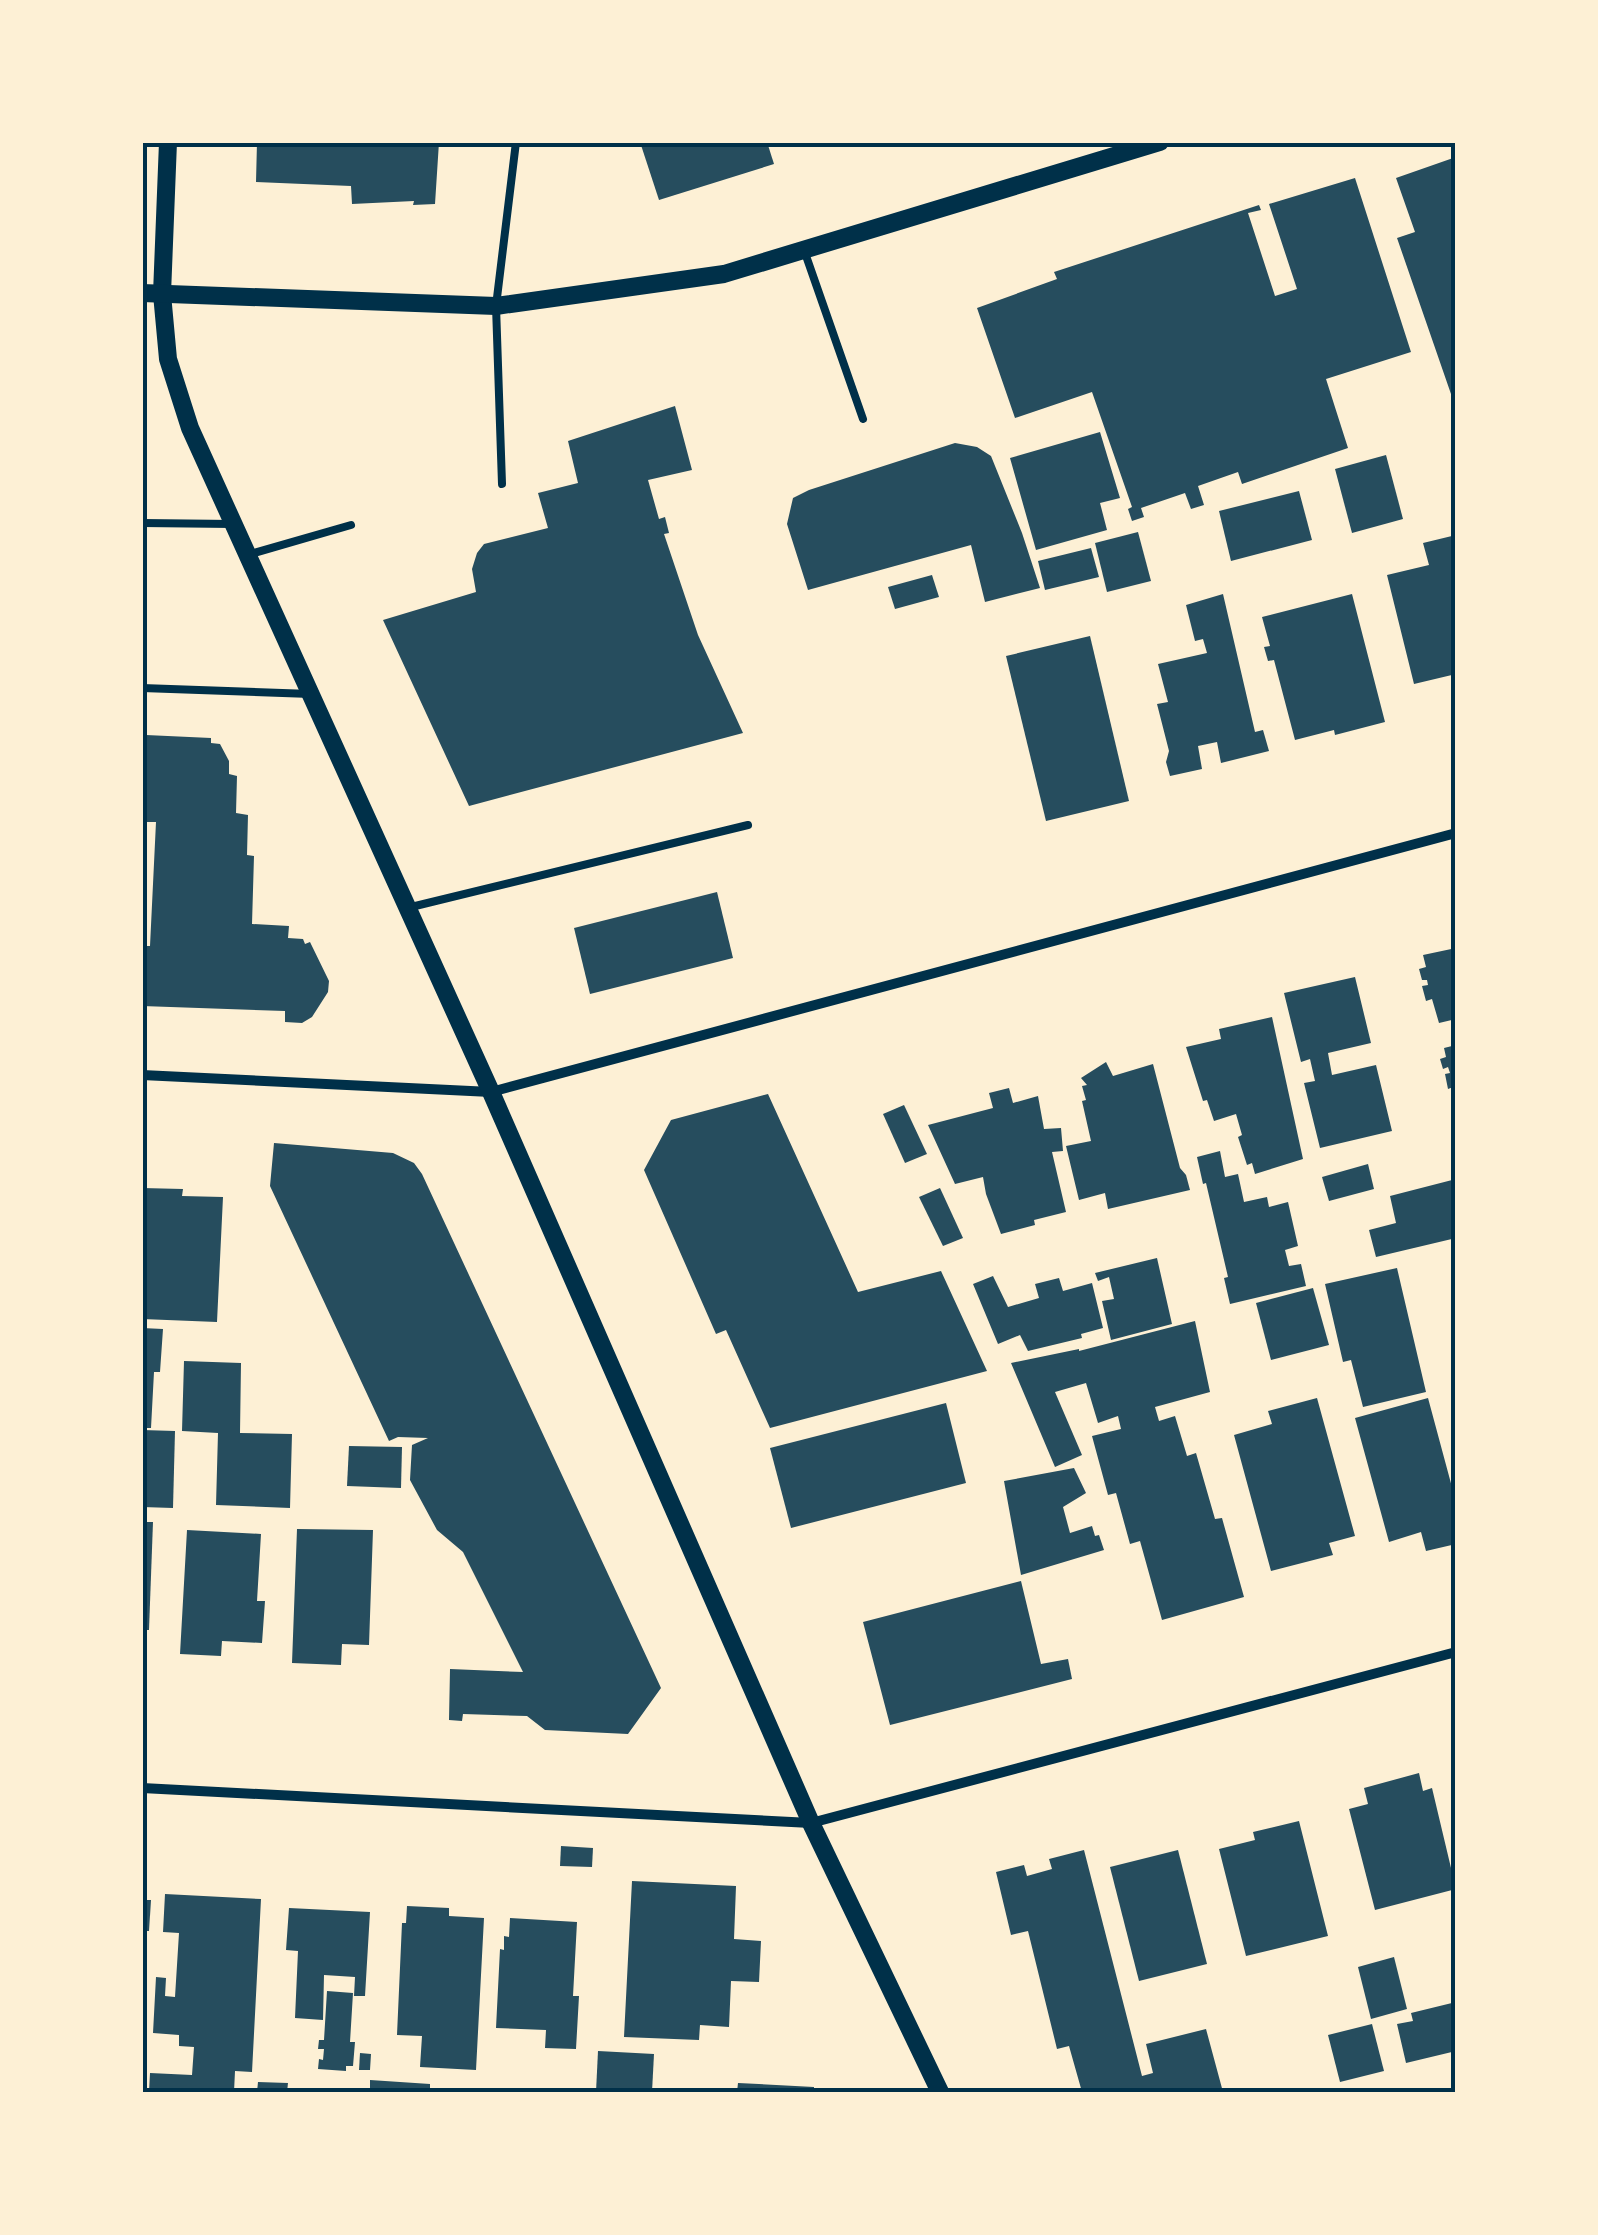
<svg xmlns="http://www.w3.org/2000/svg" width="1598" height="2235" viewBox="0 0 1598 2235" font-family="Arial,sans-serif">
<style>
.building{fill:#264d5e}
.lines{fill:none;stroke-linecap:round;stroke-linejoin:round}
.service{stroke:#003049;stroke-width:8}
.minor{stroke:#003049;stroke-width:10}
.tertiary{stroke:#003049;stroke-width:18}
.neatline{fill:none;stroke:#003049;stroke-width:4}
</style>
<rect width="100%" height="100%" fill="#fdf0d5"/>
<g class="building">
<path d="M 257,142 L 439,142 L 435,204 L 413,205 L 414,201 L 352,204 L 351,186 L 256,182 Z"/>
<path d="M 640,142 L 767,142 L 774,164 L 659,200 Z"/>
<path d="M 1456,157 L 1456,392 L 1451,394 L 1397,238 L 1415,232 L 1396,178 Z"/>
<path d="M 1355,178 L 1411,352 L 1326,379 L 1348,448 L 1242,484 L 1238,472 L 1198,486 L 1204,505 L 1191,509 L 1185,493 L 1141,508 L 1144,517 L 1132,521 L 1128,509 L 1132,507 L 1092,392 L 1015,418 L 977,308 L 1057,279 L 1054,272 L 1259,205 L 1261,210 L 1248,213 L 1275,296 L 1297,289 L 1269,204 Z"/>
<path d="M 675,406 L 692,470 L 648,480 L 659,519 L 665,517 L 669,533 L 664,534 L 698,635 L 743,733 L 469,806 L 383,620 L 476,592 L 472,569 L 477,553 L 484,544 L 548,528 L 538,493 L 578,483 L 568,441 Z"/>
<path d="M 1100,432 L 1120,498 L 1100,503 L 1107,530 L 1036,550 L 1010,458 Z"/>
<path d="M 955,443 L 977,447 L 991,456 L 1022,533 L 1040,588 L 985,602 L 971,545 L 808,590 L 787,524 L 793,498 L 809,490 Z"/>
<path d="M 1386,455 L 1403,519 L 1352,533 L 1335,469 Z"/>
<path d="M 1299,491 L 1312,540 L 1231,561 L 1219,511 Z"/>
<path d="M 1138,532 L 1151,581 L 1107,592 L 1095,543 Z"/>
<path d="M 1456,535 L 1456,674 L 1414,684 L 1387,575 L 1429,565 L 1423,543 Z"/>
<path d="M 1091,548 L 1099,577 L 1045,590 L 1038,561 Z"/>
<path d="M 932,575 L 939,597 L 895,609 L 888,587 Z"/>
<path d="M 1223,594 L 1255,732 L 1263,730 L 1269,751 L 1221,763 L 1217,742 L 1198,746 L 1202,769 L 1170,776 L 1166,762 L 1169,751 L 1157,704 L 1168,702 L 1158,664 L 1207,653 L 1203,639 L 1195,641 L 1186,605 Z"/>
<path d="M 1352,594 L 1385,722 L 1335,735 L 1334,730 L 1295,740 L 1274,660 L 1268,661 L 1264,647 L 1270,646 L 1262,617 Z"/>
<path d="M 1090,636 L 1129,801 L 1046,821 L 1006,656 Z"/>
<path d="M 146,735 L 211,738 L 211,743 L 220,744 L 229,761 L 229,774 L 237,776 L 236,813 L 248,815 L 247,855 L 254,856 L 252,924 L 289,926 L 288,938 L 303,939 L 305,944 L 310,942 L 329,981 L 328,992 L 312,1017 L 302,1023 L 285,1022 L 285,1011 L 142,1006 L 142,946 L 150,946 L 156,822 L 142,822 L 142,739 L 146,739 Z"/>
<path d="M 717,892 L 733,958 L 590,994 L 574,928 Z"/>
<path d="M 1456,948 L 1456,1019 L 1439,1023 L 1432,999 L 1426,1001 L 1422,986 L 1428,985 L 1427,980 L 1422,980 L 1419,969 L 1426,967 L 1423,955 Z"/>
<path d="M 1355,977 L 1371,1043 L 1328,1053 L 1332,1075 L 1376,1065 L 1392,1131 L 1320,1148 L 1304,1083 L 1315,1081 L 1310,1059 L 1301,1062 L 1284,993 Z"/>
<path d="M 1272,1017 L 1303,1159 L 1255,1174 L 1252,1163 L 1247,1165 L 1238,1137 L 1242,1135 L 1236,1114 L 1214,1121 L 1207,1100 L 1203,1101 L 1186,1047 L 1221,1039 L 1219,1029 Z"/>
<path d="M 1456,1045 L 1456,1086 L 1448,1089 L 1445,1074 L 1450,1073 L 1448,1067 L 1443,1069 L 1440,1059 L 1446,1057 L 1444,1048 Z"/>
<path d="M 1106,1062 L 1113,1076 L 1153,1064 L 1180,1168 L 1186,1175 L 1190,1190 L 1108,1209 L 1105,1193 L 1079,1200 L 1066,1146 L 1091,1141 L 1082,1101 L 1086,1100 L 1082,1086 L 1087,1085 L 1081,1078 Z"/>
<path d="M 1009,1088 L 1013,1103 L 1038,1096 L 1044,1129 L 1061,1128 L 1063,1151 L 1052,1152 L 1066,1212 L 1034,1220 L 1035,1225 L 1001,1234 L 986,1194 L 983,1177 L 955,1184 L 928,1125 L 993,1108 L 989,1093 Z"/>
<path d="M 768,1094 L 858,1292 L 941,1271 L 987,1371 L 770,1428 L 726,1330 L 716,1334 L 644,1170 L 671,1120 Z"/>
<path d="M 904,1105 L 927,1154 L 905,1163 L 883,1114 Z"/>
<path d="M 274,1143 L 393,1153 L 414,1163 L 422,1174 L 661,1688 L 628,1734 L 545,1730 L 527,1716 L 463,1714 L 462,1721 L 449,1720 L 450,1669 L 523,1672 L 463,1552 L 437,1530 L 410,1480 L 412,1445 L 428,1438 L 398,1437 L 389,1441 L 270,1186 Z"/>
<path d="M 1220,1151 L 1225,1177 L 1238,1174 L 1244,1202 L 1267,1197 L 1269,1207 L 1288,1202 L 1298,1246 L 1285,1250 L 1289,1266 L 1301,1264 L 1306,1286 L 1230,1304 L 1224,1278 L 1228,1277 L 1206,1183 L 1203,1184 L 1197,1157 Z"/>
<path d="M 1368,1164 L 1374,1189 L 1329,1201 L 1322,1177 Z"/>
<path d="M 1456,1179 L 1456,1238 L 1376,1257 L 1369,1230 L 1396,1223 L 1390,1196 Z"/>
<path d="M 142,1188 L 183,1189 L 182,1196 L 223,1197 L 217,1322 L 142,1319 Z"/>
<path d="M 940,1188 L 963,1238 L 943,1246 L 919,1197 Z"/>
<path d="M 1157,1258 L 1172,1324 L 1111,1340 L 1102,1301 L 1114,1299 L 1109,1277 L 1098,1281 L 1095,1273 Z"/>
<path d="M 1397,1268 L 1426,1392 L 1363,1407 L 1351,1360 L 1343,1362 L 1325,1284 Z"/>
<path d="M 993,1276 L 1008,1307 L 1039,1298 L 1035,1284 L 1059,1278 L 1063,1291 L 1092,1283 L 1103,1328 L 1081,1334 L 1082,1338 L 1028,1351 L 1020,1335 L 998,1344 L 973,1284 Z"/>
<path d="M 1313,1288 L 1329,1345 L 1271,1360 L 1256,1303 Z"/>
<path d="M 1195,1321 L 1210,1392 L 1155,1407 L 1159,1421 L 1175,1416 L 1187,1456 L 1196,1453 L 1215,1519 L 1222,1518 L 1244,1597 L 1162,1620 L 1140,1541 L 1130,1544 L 1116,1493 L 1108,1495 L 1092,1436 L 1121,1429 L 1118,1416 L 1098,1423 L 1086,1383 L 1055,1392 L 1082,1455 L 1055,1467 L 1011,1363 L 1079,1349 L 1079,1351 Z"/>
<path d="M 142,1328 L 163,1329 L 160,1372 L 154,1372 L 151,1428 L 142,1428 Z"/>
<path d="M 184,1361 L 241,1363 L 240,1433 L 292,1434 L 290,1508 L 216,1505 L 218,1433 L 182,1431 Z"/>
<path d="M 1317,1398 L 1355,1536 L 1329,1543 L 1333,1555 L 1271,1571 L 1234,1435 L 1272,1424 L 1268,1411 Z"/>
<path d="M 1428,1398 L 1456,1502 L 1456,1544 L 1426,1551 L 1421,1532 L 1389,1542 L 1355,1418 Z"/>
<path d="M 946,1403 L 966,1483 L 791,1528 L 770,1448 Z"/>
<path d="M 142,1430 L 175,1431 L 173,1508 L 142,1507 Z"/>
<path d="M 349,1446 L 402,1447 L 401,1488 L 347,1486 Z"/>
<path d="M 1074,1468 L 1086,1493 L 1063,1507 L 1070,1533 L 1092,1526 L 1095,1536 L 1099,1535 L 1104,1550 L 1021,1575 L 1004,1481 Z"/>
<path d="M 142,1522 L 153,1522 L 149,1630 L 142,1630 Z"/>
<path d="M 297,1529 L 373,1530 L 369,1645 L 342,1644 L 341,1665 L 292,1663 Z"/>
<path d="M 187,1530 L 261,1534 L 257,1601 L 265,1601 L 262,1643 L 222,1641 L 221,1656 L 180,1654 Z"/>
<path d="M 1021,1581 L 1041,1664 L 1068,1659 L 1072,1679 L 890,1725 L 863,1622 Z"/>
<path d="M 1419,1773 L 1423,1791 L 1432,1788 L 1456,1889 L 1375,1910 L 1349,1809 L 1368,1804 L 1364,1788 Z"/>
<path d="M 1299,1821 L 1328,1936 L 1246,1956 L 1219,1849 L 1255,1840 L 1253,1832 Z"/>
<path d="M 561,1846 L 593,1848 L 592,1867 L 560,1866 Z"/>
<path d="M 1084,1850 L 1142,2076 L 1153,2073 L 1146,2044 L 1206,2029 L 1223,2092 L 1082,2092 L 1069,2046 L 1057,2049 L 1028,1931 L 1011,1935 L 996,1872 L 1024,1865 L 1027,1876 L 1052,1869 L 1049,1859 Z"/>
<path d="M 1178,1850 L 1207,1964 L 1139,1981 L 1110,1867 Z"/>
<path d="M 632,1881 L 736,1886 L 734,1939 L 761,1941 L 759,1982 L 731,1981 L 729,2027 L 700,2025 L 699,2040 L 624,2037 Z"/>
<path d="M 165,1894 L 261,1899 L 252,2072 L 235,2071 L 234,2092 L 149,2092 L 150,2073 L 192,2075 L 194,2047 L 179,2046 L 179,2035 L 153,2033 L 156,1977 L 166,1978 L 165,1996 L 175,1997 L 179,1933 L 163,1932 Z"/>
<path d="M 142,1900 L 151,1900 L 149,1931 L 142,1931 Z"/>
<path d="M 407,1906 L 449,1908 L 449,1916 L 484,1918 L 476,2070 L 420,2067 L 422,2036 L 397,2035 L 402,1923 L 406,1923 Z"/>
<path d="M 289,1908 L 370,1912 L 365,1996 L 354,1996 L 355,1977 L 324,1975 L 323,2020 L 295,2018 L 298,1951 L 286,1950 Z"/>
<path d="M 510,1918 L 577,1922 L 573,1996 L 579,1996 L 576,2049 L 545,2048 L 546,2030 L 496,2028 L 500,1949 L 504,1950 L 504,1936 L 509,1937 Z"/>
<path d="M 1394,1957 L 1407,2009 L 1371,2019 L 1358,1967 Z"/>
<path d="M 327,1991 L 353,1993 L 350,2042 L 355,2042 L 353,2066 L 346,2066 L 346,2071 L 318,2069 L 319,2059 L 323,2060 L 324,2049 L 318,2049 L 319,2040 L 324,2040 Z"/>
<path d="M 1456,2002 L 1456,2051 L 1406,2063 L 1397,2024 L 1413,2021 L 1411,2013 Z"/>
<path d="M 1372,2024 L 1384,2071 L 1340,2082 L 1328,2035 Z"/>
<path d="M 598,2051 L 654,2054 L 652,2092 L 596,2092 Z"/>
<path d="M 360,2053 L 371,2054 L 370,2070 L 359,2070 Z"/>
<path d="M 370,2080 L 430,2084 L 430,2092 L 370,2092 Z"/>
<path d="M 258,2082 L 288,2083 L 287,2092 L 257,2092 Z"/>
<path d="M 738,2083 L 814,2087 L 814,2092 L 737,2092 Z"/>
</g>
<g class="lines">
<g class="service">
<path d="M 804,250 L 863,419"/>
<path d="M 502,484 L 496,306 L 516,142"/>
<path d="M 142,523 L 233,524"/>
<path d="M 247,555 L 351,525"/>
<path d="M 142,688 L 311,694"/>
<path d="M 407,908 L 748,825"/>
</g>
<g class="minor">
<path d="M 142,1075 L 491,1092 L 1456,833"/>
<path d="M 142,1788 L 811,1823 L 1456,1652"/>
</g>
<g class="tertiary">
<path d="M 168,142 L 162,294 L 168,359 L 190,428 L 491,1092 L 811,1823 L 940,2092"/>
<path d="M 142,293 L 496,306 L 724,274 L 1160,142"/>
</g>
</g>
<rect width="1598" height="2235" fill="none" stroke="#fdf0d5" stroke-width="290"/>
<rect x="145" y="145" width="1308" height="1945" class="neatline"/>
</svg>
